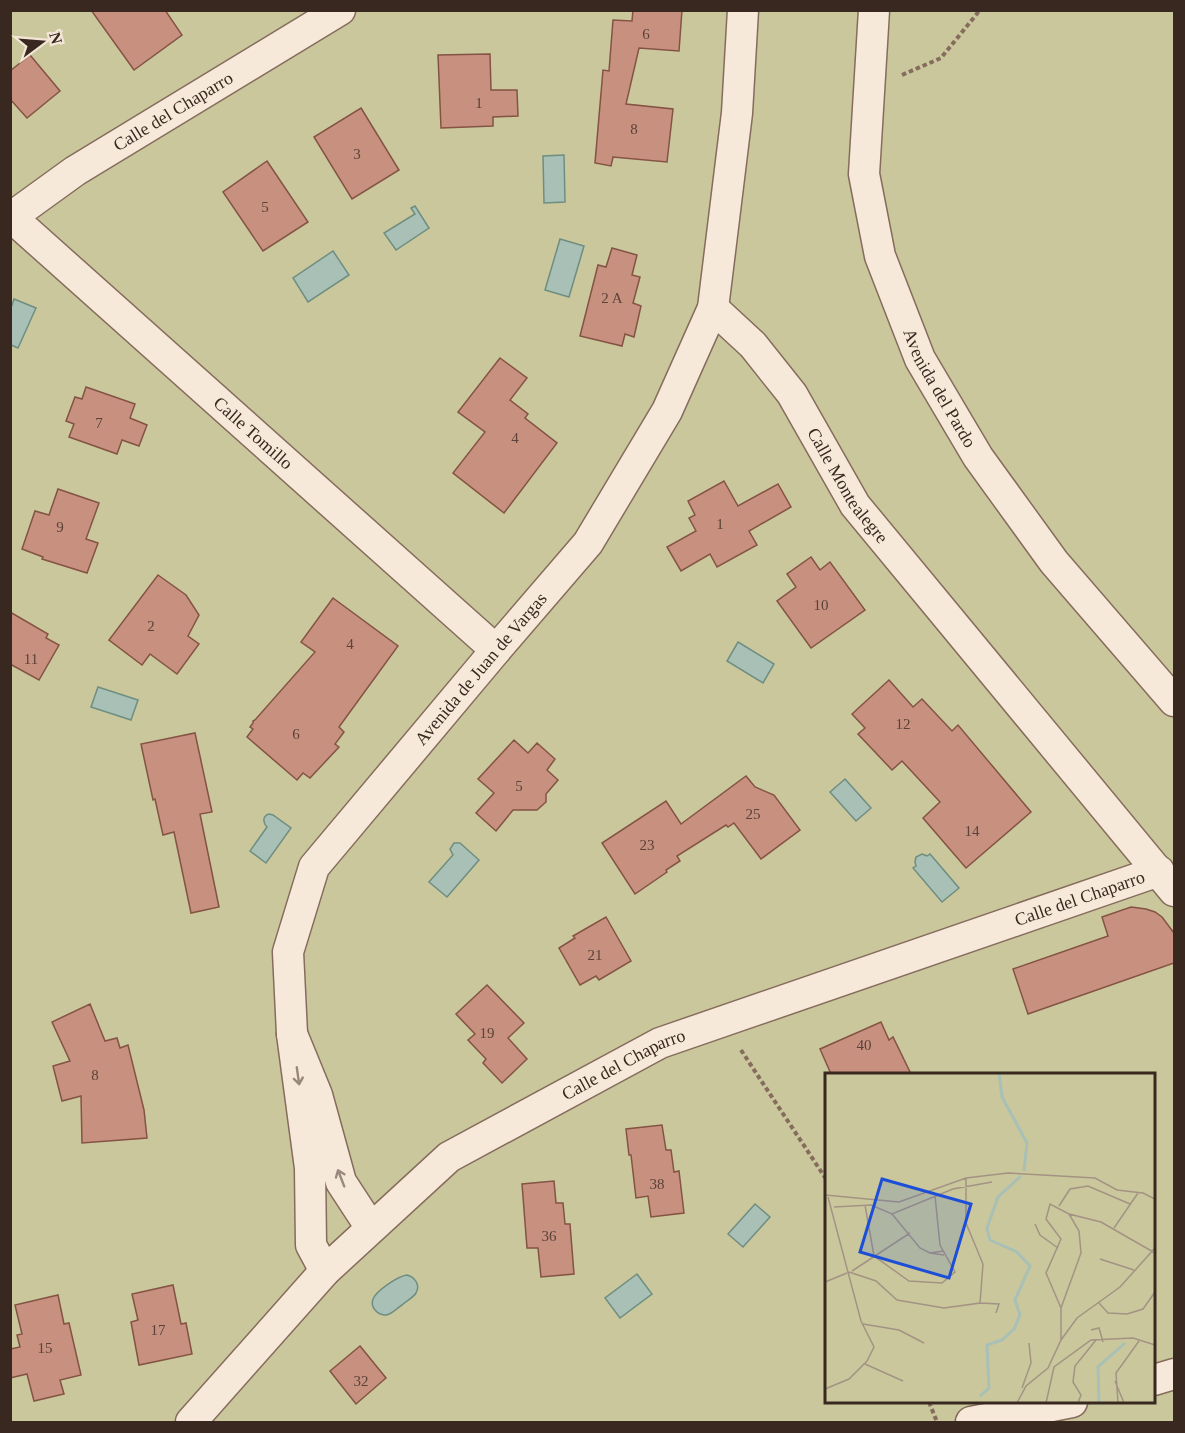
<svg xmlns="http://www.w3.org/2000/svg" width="1185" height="1433" viewBox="0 0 1185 1433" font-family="Georgia,serif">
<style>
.green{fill:#c9c79b;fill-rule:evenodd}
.water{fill:#a8c0b5;stroke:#6f8e81;stroke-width:1.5}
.building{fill:#c8917f;stroke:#845344;stroke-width:1.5}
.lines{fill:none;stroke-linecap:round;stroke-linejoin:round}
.minor-casing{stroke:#866c5d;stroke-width:33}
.path{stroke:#866c5d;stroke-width:4;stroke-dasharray:4.5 3;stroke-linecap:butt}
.minor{stroke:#f7e9da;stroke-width:30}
.oneway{stroke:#98887d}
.labels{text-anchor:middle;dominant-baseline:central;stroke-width:6;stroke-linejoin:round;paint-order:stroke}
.number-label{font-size:15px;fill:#5c4238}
.street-label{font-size:18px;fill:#382820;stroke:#f4e6d6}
.inset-river{fill:none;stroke:#a8c0b5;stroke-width:3}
.inset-road{fill:none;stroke:#a49384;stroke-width:1.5}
.view{fill:#1d4ed8;fill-opacity:0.15;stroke:#1d4ed8;stroke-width:3}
.inset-edge{fill:none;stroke:#382820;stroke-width:3}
</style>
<rect width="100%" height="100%" fill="#ecdbc7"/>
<path class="green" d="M 10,11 L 1174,11 L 1174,1422 L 11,1422 ZM 826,1074 L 1154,1074 L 1154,1402 L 826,1402 Z"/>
<g class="water">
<path d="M 564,155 L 565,202 L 544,203 L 543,156 Z"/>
<path d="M 415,206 L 429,228 L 396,250 L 384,233 L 415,214 L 411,208 Z"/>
<path d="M 560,239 L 584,246 L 569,297 L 545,290 Z"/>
<path d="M 333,251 L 349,275 L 308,302 L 293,278 Z"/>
<path d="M 14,299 L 36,308 L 18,348 L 11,345 L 11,308 Z"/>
<path d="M 738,642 L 774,664 L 763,683 L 727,661 Z"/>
<path d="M 98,687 L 138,700 L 131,720 L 91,707 Z"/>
<path d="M 845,779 L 871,808 L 856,821 L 830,792 Z"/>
<path d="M 269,814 L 273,815 L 291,828 L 266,863 L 250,851 L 267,827 C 263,823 262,816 269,814 Z"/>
<path d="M 454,843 L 460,843 L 479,860 L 447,897 L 429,882 L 453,855 L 450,849 Z"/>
<path d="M 922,854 L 927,856 L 930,854 L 959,888 L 942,902 L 913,868 L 916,866 L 915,862 L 916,857 Z"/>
<path d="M 755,1204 L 770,1217 L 743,1247 L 728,1234 Z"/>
<path d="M 637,1274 L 652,1294 L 620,1318 L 605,1298 Z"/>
<path d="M 407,1275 C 414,1277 421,1284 416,1293 C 413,1298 406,1301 402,1305 C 397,1308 392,1314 386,1315 C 377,1315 370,1307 373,1299 C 376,1291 398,1276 407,1275 Z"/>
</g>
<g class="building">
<path d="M 91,10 L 165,10 L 182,35 L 134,70 Z"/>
<path d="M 633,10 L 682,10 L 679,51 L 639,48 L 626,104 L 673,109 L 667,162 L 613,157 L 611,166 L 595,163 L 603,70 L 609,71 L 613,20 L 632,21 Z"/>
<path d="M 490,54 L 491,90 L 517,90 L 518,116 L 493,117 L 493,126 L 441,128 L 438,55 Z"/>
<path d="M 30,55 L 60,91 L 27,118 L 10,99 L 10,71 Z"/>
<path d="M 361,108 L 399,170 L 352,199 L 314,137 Z"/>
<path d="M 267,161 L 308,222 L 263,251 L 223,192 Z"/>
<path d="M 612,248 L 637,255 L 632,275 L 640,277 L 633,303 L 641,306 L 634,337 L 625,334 L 622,346 L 580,336 L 598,265 L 606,267 Z"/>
<path d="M 500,358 L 527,378 L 510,400 L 528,414 L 525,418 L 557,443 L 504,513 L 453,473 L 485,432 L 458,412 Z"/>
<path d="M 86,387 L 135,404 L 130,418 L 147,425 L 139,446 L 122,440 L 117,454 L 69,437 L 74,424 L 66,421 L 75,397 L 82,399 Z"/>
<path d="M 724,481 L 738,506 L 778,484 L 791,507 L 749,531 L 757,545 L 717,567 L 710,554 L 681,571 L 667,547 L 696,531 L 689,518 L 695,515 L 688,501 Z"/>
<path d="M 58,489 L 99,503 L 86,539 L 98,543 L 87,573 L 42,559 L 43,557 L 22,549 L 35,511 L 49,515 Z"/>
<path d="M 811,557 L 820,570 L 830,562 L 865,610 L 811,648 L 777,601 L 796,587 L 787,574 Z"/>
<path d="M 158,575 L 186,595 L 199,615 L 188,636 L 199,644 L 177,674 L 150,654 L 142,665 L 109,640 Z"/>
<path d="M 333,598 L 398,646 L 339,727 L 344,732 L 335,744 L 339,747 L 310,778 L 303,773 L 297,780 L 247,737 L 253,729 L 250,727 L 253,723 L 253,721 L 255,720 L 315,652 L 301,642 Z"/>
<path d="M 10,612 L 48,634 L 46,638 L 59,645 L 39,680 L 10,664 Z"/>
<path d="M 889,680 L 913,707 L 922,699 L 952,731 L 958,725 L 1031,812 L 966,868 L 923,818 L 940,802 L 902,761 L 892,770 L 858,734 L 865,728 L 852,714 Z"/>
<path d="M 195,733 L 212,812 L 200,814 L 219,907 L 191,913 L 174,832 L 163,835 L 155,799 L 153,800 L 141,744 Z"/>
<path d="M 514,740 L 528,753 L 537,743 L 555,759 L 547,770 L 558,780 L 546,794 L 546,802 L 537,810 L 513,810 L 496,831 L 476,813 L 494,793 L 478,779 Z"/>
<path d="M 746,776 L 755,787 L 774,795 L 800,830 L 761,859 L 734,823 L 728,827 L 726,825 L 677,856 L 680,861 L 666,870 L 667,872 L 635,894 L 602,843 L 666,801 L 681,824 Z"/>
<path d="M 1131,907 L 1146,909 L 1155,912 L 1162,917 L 1174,933 L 1174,963 L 1028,1014 L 1013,969 L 1108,936 L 1102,917 Z"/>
<path d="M 606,917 L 631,961 L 599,980 L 596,976 L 580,985 L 559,948 L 575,938 L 573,936 Z"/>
<path d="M 487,985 L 524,1023 L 508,1038 L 527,1059 L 502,1083 L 483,1063 L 486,1059 L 468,1040 L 475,1034 L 456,1014 Z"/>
<path d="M 90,1004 L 105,1041 L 117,1038 L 120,1048 L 128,1045 L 144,1110 L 147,1138 L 82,1143 L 81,1096 L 62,1101 L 53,1066 L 70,1061 L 52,1022 Z"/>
<path d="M 881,1022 L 889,1040 L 893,1037 L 911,1074 L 831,1074 L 820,1049 Z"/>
<path d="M 662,1125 L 666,1150 L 671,1150 L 674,1172 L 679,1171 L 684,1213 L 651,1217 L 648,1196 L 636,1198 L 631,1155 L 629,1155 L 626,1129 Z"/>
<path d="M 554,1181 L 556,1203 L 563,1203 L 565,1224 L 570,1224 L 574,1274 L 541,1277 L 538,1248 L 527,1248 L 522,1184 Z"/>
<path d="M 173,1285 L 181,1324 L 186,1323 L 192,1354 L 139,1365 L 131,1322 L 138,1320 L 132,1294 Z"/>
<path d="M 58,1295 L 64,1324 L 69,1323 L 81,1375 L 60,1380 L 64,1394 L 34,1401 L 27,1374 L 10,1378 L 10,1349 L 20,1347 L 17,1335 L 22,1334 L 15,1305 Z"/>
<path d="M 360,1346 L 386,1378 L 356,1404 L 330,1371 Z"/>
</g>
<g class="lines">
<g class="minor-casing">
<g id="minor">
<path id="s1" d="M 743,10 L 737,113 L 713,308 L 753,345 L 792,394 L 855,505 L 1174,891"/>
<path id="s2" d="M 874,10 L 864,174 L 880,256 L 920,359 L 978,457 L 1054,562 L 1174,701"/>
<path id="s3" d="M 10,216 L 496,650"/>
<path id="s4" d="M 10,218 L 75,171 L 340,10"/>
<path id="s5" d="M 292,1034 L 288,952 L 314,867 L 496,650 L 588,543 L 667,411 L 713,308"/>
<path d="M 325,1271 L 311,1245 L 310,1168 L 292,1034 L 317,1095 L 341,1182 L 371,1228"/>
<path d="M 1154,1380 L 1174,1374"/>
<path id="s6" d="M 191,1422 L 325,1271 L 449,1157 L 660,1043 L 1159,871"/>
<path d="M 971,1422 L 1072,1402"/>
</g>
</g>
<g class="path">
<path d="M 902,75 L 941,58 L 980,10"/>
<path d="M 741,1050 L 826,1179"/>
<path d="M 929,1402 L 937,1422"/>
</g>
<use href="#minor" class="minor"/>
</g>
<defs><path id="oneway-shaft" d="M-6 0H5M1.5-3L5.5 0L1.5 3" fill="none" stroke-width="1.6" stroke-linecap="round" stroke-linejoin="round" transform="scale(1.5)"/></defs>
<g class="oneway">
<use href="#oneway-shaft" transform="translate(298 1076) rotate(82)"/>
<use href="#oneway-shaft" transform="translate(341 1178) rotate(-111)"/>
</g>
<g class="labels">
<g class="number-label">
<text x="646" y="34">6</text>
<text x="479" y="103">1</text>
<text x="634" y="129">8</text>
<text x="357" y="154">3</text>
<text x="265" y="207">5</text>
<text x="612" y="298">2 A</text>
<text x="99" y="423">7</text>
<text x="515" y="438">4</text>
<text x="720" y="524">1</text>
<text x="60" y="527">9</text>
<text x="821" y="605">10</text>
<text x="151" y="626">2</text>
<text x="350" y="644">4</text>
<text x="31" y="659">11</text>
<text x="903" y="724">12</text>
<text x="296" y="734">6</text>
<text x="519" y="786">5</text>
<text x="753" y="814">25</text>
<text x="972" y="831">14</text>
<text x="647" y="845">23</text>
<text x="595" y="955">21</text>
<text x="487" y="1033">19</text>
<text x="864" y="1045">40</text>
<text x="95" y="1075">8</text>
<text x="657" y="1184">38</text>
<text x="549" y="1236">36</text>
<text x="158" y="1330">17</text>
<text x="45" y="1348">15</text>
<text x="361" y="1381">32</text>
</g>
<g class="street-label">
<text stroke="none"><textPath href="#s4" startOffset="195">Calle del Chaparro</textPath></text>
<text stroke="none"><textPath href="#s2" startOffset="393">Avenida del Pardo</textPath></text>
<text stroke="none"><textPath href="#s3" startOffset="326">Calle Tomillo</textPath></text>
<text stroke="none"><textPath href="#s1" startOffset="524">Calle Montealegre</textPath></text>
<text stroke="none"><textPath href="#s5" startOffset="430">Avenida de Juan de Vargas</textPath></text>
<text stroke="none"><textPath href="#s6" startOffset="1054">Calle del Chaparro</textPath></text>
<text stroke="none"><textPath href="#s6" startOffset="568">Calle del Chaparro</textPath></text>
</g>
</g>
<g transform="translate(825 1073)">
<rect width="330" height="330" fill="#ecdbc7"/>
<path d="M 0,0 L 330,0 L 330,330 L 0,330 Z" fill="#c9c79b"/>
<path class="inset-river" d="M 174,0 L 177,24 L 202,70 L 199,98M 155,323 L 164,315 L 162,272 L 177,267 L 189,256 L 195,242 L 190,227 L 205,193 L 192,179 L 165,167 L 162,155 L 173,124 L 196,103M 274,330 L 273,294 L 300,270"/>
<path class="inset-road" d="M 0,122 L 74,129 L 141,105 L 183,100 L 270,105 L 292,117 L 318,120 L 330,126M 40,132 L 49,183 L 84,208 L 117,210 L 130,199 L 115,172 L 110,123M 234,133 L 245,116 L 263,113 L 305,131M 9,134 L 46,132 L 67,141 L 128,116 L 167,109M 67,141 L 95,175 L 105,180M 210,151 L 215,162 L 233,175M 289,155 L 313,120M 118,178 L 105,180 L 119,182M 275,186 L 309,197M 27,198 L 85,160M 24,199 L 51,208 L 72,227 L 119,235 L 155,230 L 158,191 L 141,150 L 141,105M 0,209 L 22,200M 155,230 L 174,231 L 171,240M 274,230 L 283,240 L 302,241 L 318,236 L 330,219M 236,235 L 221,200 L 236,166 L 221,146 L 225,131 L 244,141 L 276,149 L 330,180M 38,251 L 74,257 L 99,270M 266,257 L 274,255 L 278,269M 236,267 L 236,235 L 256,180 L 254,158 L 244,141M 40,291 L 78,308M 290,308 L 299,330M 197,315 L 206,290 L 204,270M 0,316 L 24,306 L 42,288 L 49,274 L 36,248 L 3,124M 192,330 L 201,313 L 223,295 L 236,267 L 252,245 L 295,214 L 330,175M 221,330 L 229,294 L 266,267 L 308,265 L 330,272M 253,330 L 256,322 L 248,309 L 250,293 L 271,267M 293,330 L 291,300 L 314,268"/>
<path class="view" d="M 57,106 L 146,131 L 124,205 L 35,179 Z"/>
<rect width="330" height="330" class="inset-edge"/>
</g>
<rect width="1185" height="1433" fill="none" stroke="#382820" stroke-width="24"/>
<g transform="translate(42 42) rotate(74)" stroke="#f4e6d6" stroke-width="4.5" paint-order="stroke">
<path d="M0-4.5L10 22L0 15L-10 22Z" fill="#382820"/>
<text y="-9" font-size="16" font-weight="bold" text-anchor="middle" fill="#382820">N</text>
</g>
</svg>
